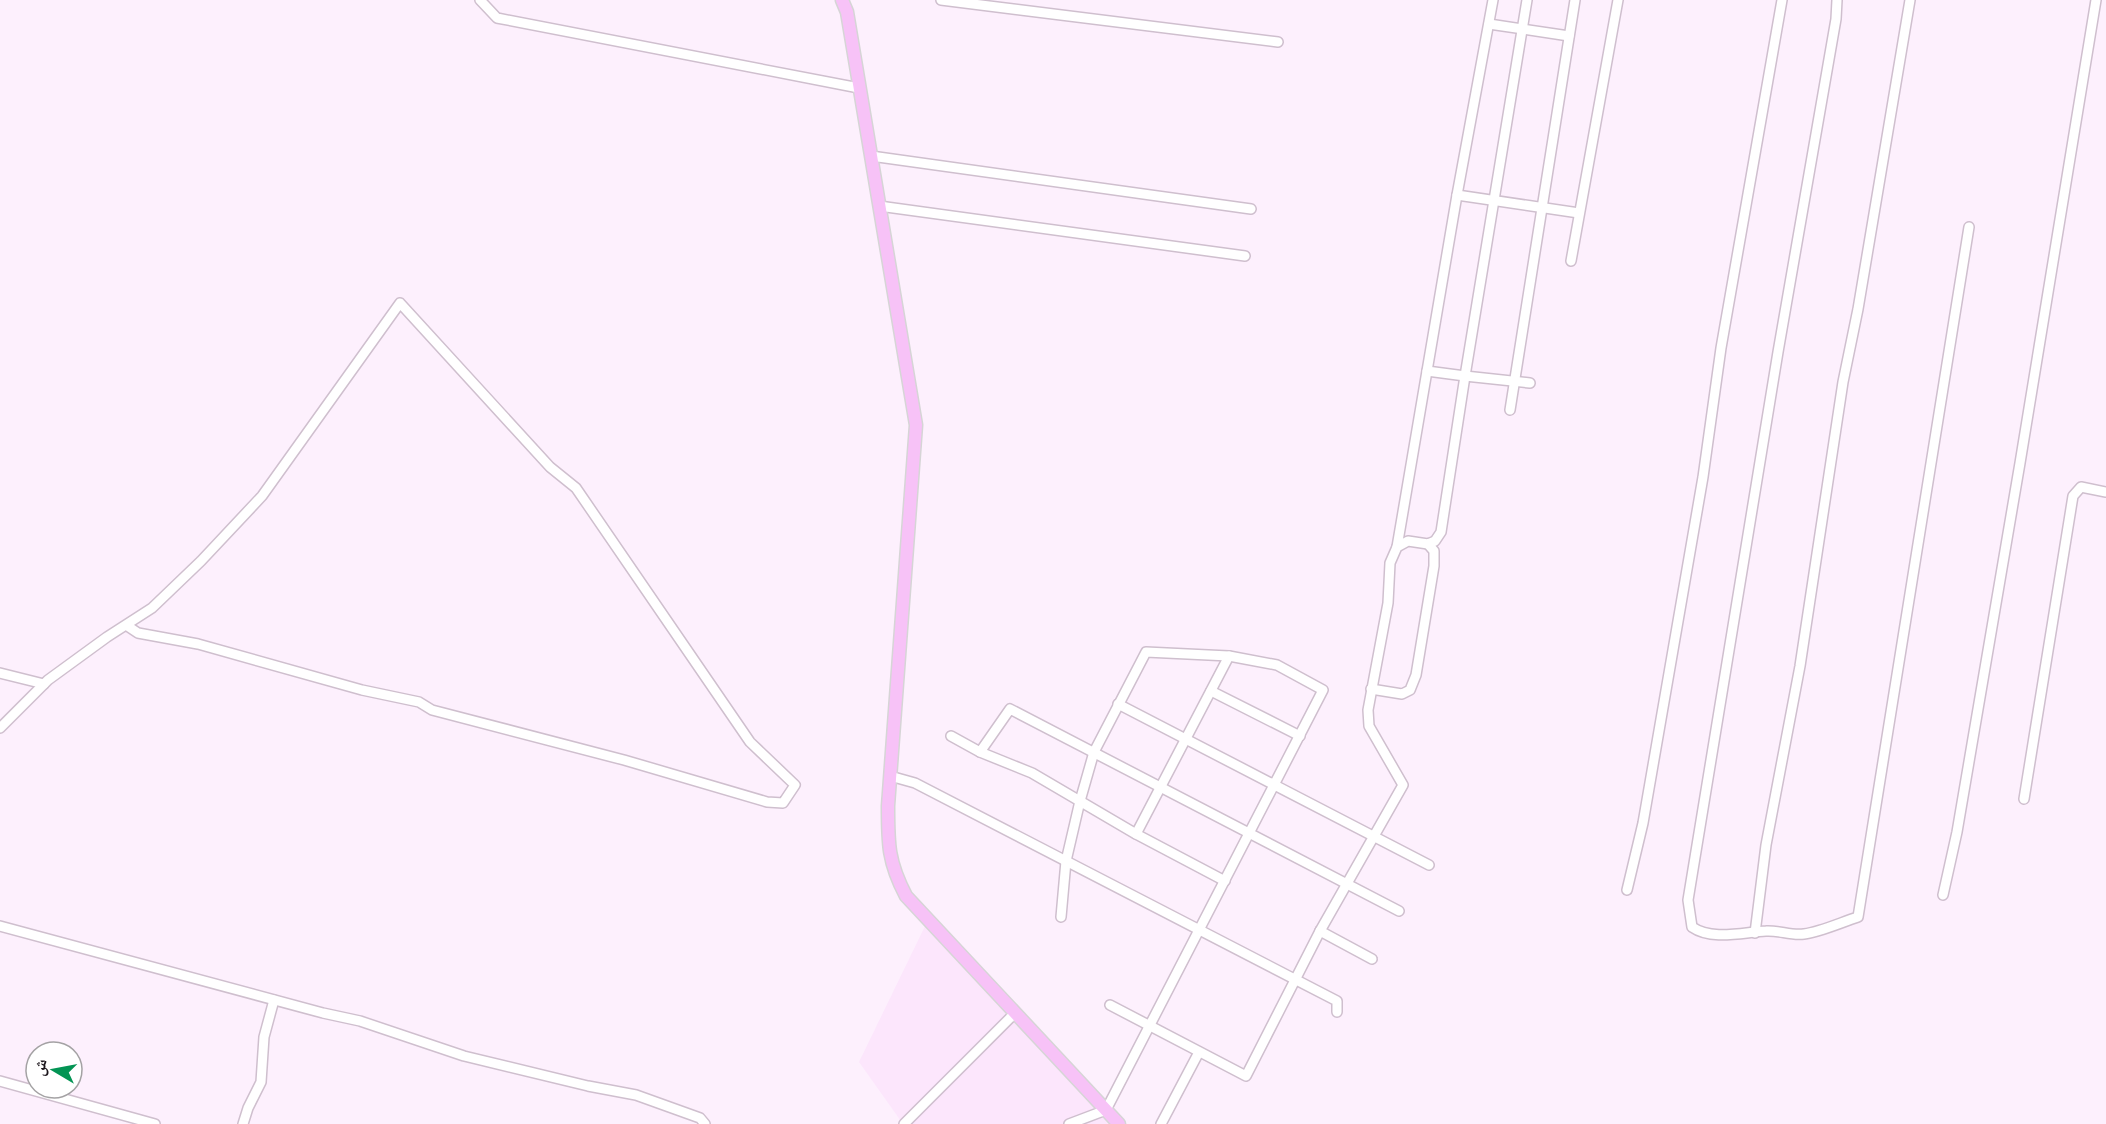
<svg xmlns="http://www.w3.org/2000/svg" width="2106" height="1124" viewBox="0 0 2106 1124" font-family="'Nunito Sans','Noto Naskh Arabic',sans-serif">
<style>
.built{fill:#fce6fc}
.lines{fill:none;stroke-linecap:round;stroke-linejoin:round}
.minor-casing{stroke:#cfbfce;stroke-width:12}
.major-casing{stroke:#d6d5d6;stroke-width:15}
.minor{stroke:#fff;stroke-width:9}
.major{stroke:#f7c2f7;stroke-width:12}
</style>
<rect width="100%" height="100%" fill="#fdf0fd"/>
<path class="built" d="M 927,922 L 1114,1124 L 903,1124 L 859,1062 Z"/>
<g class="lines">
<g class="minor-casing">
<g id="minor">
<path d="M 480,0 L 497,18 L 859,88"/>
<path d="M 941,0 L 1278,42"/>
<path d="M 1837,0 L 1836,19 L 1778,352 L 1688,900 L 1692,927 C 1712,941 1744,932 1766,931 C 1779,930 1791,936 1804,934 C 1820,932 1842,922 1858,917 L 1969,227"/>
<path d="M 1489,24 L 1569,36"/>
<path d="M 871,156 L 1251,209"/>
<path d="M 1457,195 L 1579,213"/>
<path d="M 879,206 L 1245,256"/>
<path d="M 1571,261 L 1618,0"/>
<path d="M 1427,371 L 1465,376 L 1527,0"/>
<path d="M 1510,410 L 1575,0"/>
<path d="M 1397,547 L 1457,195 L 1493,0"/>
<path d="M 0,673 L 44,684"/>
<path d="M 1371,689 L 1402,694 L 1410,690 L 1416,675 L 1434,566 L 1434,551 L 1428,544"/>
<path d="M 1211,691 L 1300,736"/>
<path d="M 1118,704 L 1429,865"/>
<path d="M 0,728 L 48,680 L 107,637 L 152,608 L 201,561 L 262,496 L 400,303 L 550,467 L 576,488 L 750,742 L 795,785 L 783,803 L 767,802 L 624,760 L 432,710 L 419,702 L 362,690 L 198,644 L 138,633 L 126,625"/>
<path d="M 951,736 L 980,752 L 1032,773 L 1136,834 L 1225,881"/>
<path d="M 980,752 L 1010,709 L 1399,911"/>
<path d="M 890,776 L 915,783 L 1337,1001 L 1337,1012"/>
<path d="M 2024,799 L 2073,496 L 2081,487 L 2106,492"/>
<path d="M 1136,834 L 1229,656"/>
<path d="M 1627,890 L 1643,823 L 1703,477 L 1721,348 L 1782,0"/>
<path d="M 1943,895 L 1957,832 L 2020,463 L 2096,0"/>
<path d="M 1061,917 L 1066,861 L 1080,801 L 1094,752 L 1146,652 L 1229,656 L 1277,665 L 1323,690 L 1106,1110 L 1069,1124"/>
<path d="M 0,926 L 323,1013 L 360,1021 L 464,1056 L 588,1086 L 636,1095 L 700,1118 L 705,1124"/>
<path d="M 1320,931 L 1372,959"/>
<path d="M 1755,933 L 1766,845 L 1800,666 L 1843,382 L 1858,309 L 1910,0"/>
<path d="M 1110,1005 L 1246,1076 L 1320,931 L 1403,785 L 1369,726 L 1368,710 L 1388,603 L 1390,563 L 1397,547 L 1408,541 L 1428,544 L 1435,541 L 1441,532 L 1465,376 L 1530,383"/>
<path d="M 0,1081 L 155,1124"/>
<path d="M 243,1124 L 248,1108 L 261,1082 L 264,1037 L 274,1000"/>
<path d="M 904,1124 L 1015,1013"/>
<path d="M 1161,1124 L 1199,1052"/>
</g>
</g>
<g class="major-casing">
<path id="major" d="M 842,0 L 847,12 L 916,425 L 888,806 C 888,844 888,862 906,896 L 1119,1124"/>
</g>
<use href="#minor" class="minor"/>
<use href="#major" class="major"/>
</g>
<g transform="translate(54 1070) rotate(280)"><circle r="28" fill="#ffffff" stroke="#a4a2a4" stroke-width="1.5"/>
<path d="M0-4.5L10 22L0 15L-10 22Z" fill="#039454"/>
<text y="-9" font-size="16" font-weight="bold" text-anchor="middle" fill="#1c161c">ش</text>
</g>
</svg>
